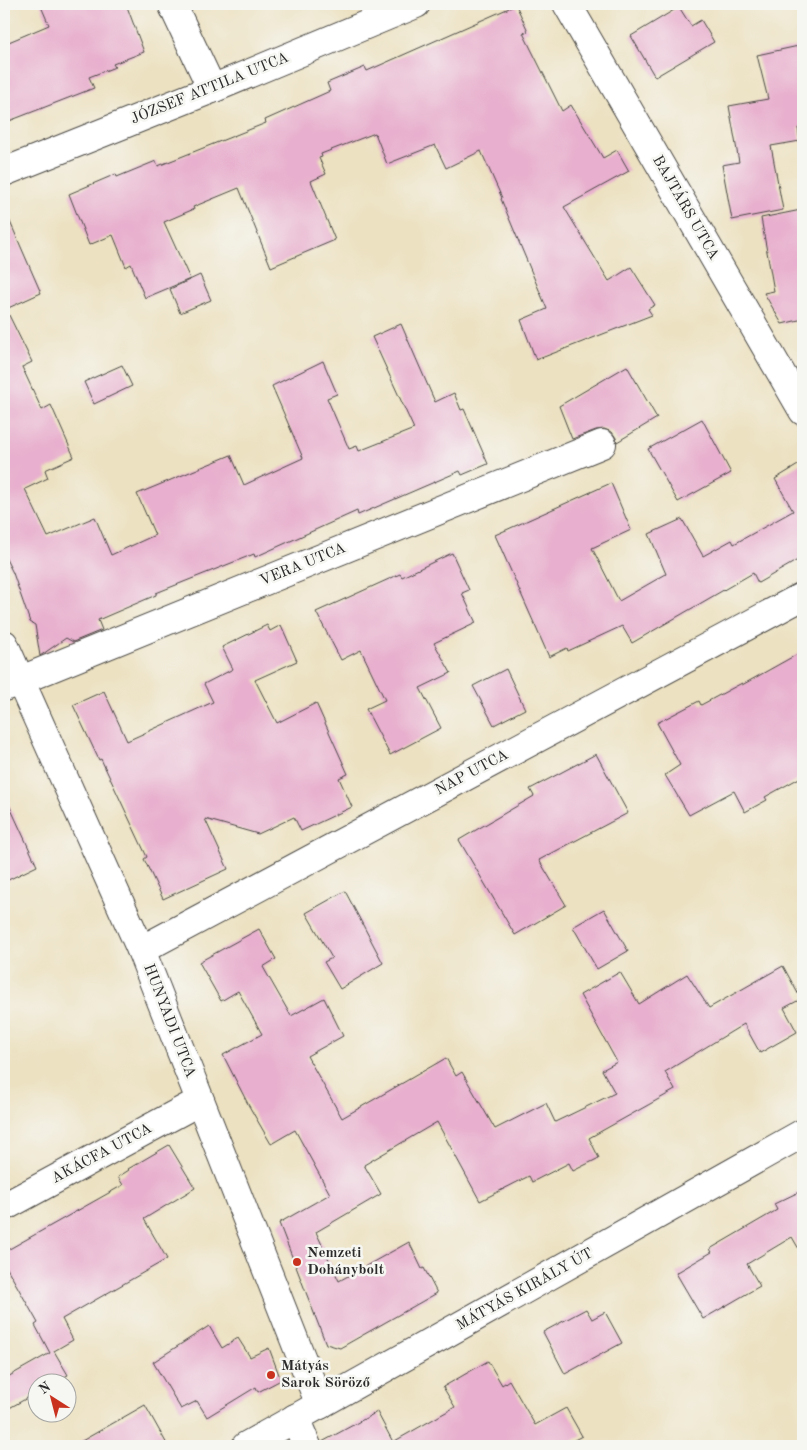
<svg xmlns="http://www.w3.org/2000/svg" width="807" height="1450" viewBox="0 0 807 1450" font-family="'Old Standard TT',serif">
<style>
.building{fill:#e8b0ce}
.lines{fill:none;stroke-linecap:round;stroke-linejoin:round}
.minor-casing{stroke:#484642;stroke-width:30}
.minor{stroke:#fff;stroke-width:28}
.poi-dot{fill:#c8321e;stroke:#f6f6f2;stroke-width:2}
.labels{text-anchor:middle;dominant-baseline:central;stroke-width:5;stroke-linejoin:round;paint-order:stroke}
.street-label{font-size:15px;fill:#2b2b2b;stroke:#f6f6f2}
.poi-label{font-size:15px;font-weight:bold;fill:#2b2b2b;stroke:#f6f6f2;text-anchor:start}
</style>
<rect width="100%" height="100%" fill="#f6f6f2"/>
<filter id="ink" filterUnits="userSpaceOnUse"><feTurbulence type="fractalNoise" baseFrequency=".02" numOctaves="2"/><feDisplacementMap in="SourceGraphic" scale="10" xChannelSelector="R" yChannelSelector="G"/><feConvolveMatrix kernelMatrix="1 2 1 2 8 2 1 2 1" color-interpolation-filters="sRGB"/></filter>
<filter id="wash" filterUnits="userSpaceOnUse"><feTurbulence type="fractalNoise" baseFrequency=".0096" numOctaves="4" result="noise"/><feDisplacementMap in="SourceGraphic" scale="20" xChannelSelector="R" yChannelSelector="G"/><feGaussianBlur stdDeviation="1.12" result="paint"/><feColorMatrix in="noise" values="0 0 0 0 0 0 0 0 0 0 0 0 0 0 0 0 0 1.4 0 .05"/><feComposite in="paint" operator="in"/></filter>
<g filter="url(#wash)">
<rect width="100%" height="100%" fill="#ece1c1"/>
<g id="blocks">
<g class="building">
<path d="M 40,4 L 126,4 L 144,52 L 113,64 L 115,67 L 89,77 L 94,88 L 4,123 L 4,44 L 49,25 Z"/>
<path d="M 516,5 L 528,31 L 523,33 L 562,111 L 571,105 L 603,158 L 617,150 L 629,171 L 564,207 L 609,281 L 631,267 L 655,305 L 648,309 L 652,315 L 536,360 L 521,320 L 547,309 L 501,199 L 502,198 L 481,151 L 446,168 L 435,145 L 387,164 L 375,133 L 321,154 L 322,157 L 319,158 L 326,174 L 311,181 L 335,240 L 271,267 L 239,188 L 193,207 L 194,209 L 164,222 L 190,279 L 145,298 L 131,264 L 126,267 L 113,235 L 89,245 L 69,194 L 116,174 L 117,177 L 156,161 L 158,166 L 266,123 L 265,120 L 330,91 L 327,83 L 365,67 L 367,71 Z"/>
<path d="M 679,7 L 691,26 L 701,20 L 714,42 L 655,77 L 631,36 Z"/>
<path d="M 803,45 L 803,127 L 798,128 L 800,141 L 771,146 L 783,210 L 732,220 L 722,165 L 739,162 L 729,106 L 768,99 L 757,55 Z"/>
<path d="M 4,208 L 41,293 L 6,309 L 32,362 L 22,367 L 42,410 L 51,405 L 74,457 L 45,470 L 48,478 L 25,489 L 48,537 L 95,517 L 111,555 L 155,535 L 137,494 L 231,455 L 244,485 L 303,458 L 272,386 L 323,361 L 337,394 L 327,398 L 349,449 L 357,446 L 359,451 L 414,429 L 372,337 L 401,324 L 435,402 L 454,393 L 461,410 L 464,409 L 488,464 L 462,475 L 460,471 L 358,515 L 357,511 L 255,557 L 254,554 L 156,593 L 156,595 L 98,620 L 102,630 L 73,642 L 66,638 L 40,656 L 35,625 L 30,622 L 13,573 L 4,555 Z"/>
<path d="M 801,210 L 803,224 L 803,319 L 782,324 L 764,293 L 774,291 L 761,218 Z"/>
<path d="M 200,275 L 211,300 L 180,313 L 170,289 Z"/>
<path d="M 122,365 L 132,386 L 94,404 L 84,382 Z"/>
<path d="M 627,366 L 657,418 L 617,442 L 616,438 L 612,432 L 604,429 L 596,430 L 572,439 L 559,406 Z"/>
<path d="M 702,419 L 731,473 L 678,502 L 648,449 Z"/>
<path d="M 803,462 L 803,557 L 758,583 L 753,573 L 632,643 L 622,626 L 568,651 L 567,648 L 549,657 L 495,535 L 611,483 L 631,530 L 592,548 L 619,601 L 666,574 L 649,534 L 682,519 L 703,556 L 732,540 L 734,544 L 793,511 L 775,479 Z"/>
<path d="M 452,553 L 469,590 L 462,593 L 476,623 L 434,643 L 451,673 L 420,688 L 441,728 L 390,755 L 366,709 L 385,700 L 361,650 L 341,660 L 316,612 L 400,574 L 402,577 Z"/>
<path d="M 267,625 L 270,631 L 281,625 L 297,661 L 255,680 L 277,723 L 316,703 L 348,774 L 339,778 L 352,807 L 301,831 L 294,817 L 258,834 L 205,819 L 228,869 L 163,899 L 144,859 L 147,857 L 101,759 L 99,760 L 73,705 L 104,691 L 127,741 L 213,702 L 204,684 L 233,669 L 222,647 Z"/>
<path d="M 803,651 L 803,776 L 765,797 L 767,800 L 745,812 L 734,791 L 689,815 L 665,775 L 680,765 L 657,723 L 699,701 L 701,705 L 742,683 L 742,685 Z"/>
<path d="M 506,669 L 525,709 L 494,725 L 473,686 Z"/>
<path d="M 596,754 L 628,813 L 539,860 L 566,905 L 515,935 L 459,840 L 534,796 L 530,789 Z"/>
<path d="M 4,794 L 37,866 L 4,882 Z"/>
<path d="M 345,891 L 383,963 L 340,989 L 324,962 L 332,958 L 306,913 Z"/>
<path d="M 604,909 L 628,951 L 597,969 L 573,927 Z"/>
<path d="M 259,929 L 276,959 L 263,967 L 291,1016 L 324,998 L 343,1036 L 307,1056 L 342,1118 L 446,1058 L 456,1076 L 462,1072 L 495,1129 L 546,1103 L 555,1122 L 615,1093 L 602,1070 L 617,1062 L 580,995 L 620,972 L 639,1004 L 687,974 L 709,1008 L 783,966 L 801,999 L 784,1008 L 797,1032 L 760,1053 L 744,1024 L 665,1072 L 675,1090 L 589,1138 L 599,1158 L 573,1171 L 569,1163 L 532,1182 L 529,1176 L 480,1201 L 437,1122 L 364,1165 L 381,1194 L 316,1232 L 339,1281 L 409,1242 L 422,1269 L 424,1268 L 437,1293 L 340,1348 L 326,1344 L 279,1223 L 330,1194 L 295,1130 L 271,1144 L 249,1106 L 223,1055 L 262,1034 L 238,991 L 221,1001 L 199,962 Z"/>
<path d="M 169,1145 L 195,1188 L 144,1219 L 167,1259 L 62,1319 L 73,1340 L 54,1351 L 68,1375 L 55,1382 L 38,1382 L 38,1392 L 4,1411 L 4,1379 L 50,1353 L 35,1325 L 38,1323 L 4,1263 L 4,1252 L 123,1185 L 118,1177 L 129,1170 L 128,1169 Z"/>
<path d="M 803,1190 L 803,1256 L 792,1237 L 747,1264 L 760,1286 L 703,1319 L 676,1273 L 712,1252 L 710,1249 L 777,1210 L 774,1204 Z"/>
<path d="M 586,1309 L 592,1319 L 605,1312 L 622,1343 L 565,1374 L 543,1332 Z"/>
<path d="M 209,1326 L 222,1348 L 238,1338 L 250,1357 L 269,1348 L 281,1380 L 258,1392 L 256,1387 L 207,1417 L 197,1401 L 181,1409 L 153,1362 Z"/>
<path d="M 488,1361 L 502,1385 L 509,1380 L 535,1425 L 566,1408 L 582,1436 L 563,1446 L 322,1446 L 322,1442 L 377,1412 L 393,1442 L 455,1407 L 443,1387 Z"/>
<path d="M 145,1405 L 168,1446 L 73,1446 Z"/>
</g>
</g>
</g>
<g filter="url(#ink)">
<use href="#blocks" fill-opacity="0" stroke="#484642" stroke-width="1"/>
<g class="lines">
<g class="minor-casing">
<g id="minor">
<path d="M 172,4 L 212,89"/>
<path d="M 567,4 L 803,411"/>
<path d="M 4,172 L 212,89 L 416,4"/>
<path d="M 4,644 L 141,950 L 320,1405"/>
<path d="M 4,687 L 602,444"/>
<path d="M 141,950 L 803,596"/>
<path d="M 4,1207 L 200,1101"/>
<path d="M 295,1418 L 307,1446"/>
<path d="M 246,1446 L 803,1133"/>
</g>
</g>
<use href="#minor" class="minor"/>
</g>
</g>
<g class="poi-dot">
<circle cx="297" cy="1262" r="5"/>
<circle cx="271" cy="1375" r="5"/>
</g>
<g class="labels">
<g class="street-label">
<text transform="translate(210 89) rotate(-22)">JÓZSEF ATTILA UTCA</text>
<text transform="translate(685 208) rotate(60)">BAJTÁRS UTCA</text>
<text transform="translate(303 565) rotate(-22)">VERA UTCA</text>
<text transform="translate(472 773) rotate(-28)">NAP UTCA</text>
<text transform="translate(169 1021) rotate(69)">HUNYADI UTCA</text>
<text transform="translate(102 1154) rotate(-28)">AKÁCFA UTCA</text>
<text transform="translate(525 1290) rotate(-29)">MÁTYÁS KIRÁLY ÚT</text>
</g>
<g class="poi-label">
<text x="307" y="1253">Nemzeti<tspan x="307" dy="17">Dohánybolt</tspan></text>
<text x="281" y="1366">Mátyás<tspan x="281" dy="17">Sarok Söröző</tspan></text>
</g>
</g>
<rect width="807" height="1450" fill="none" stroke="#f6f6f2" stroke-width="20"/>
<g transform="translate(52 1398) rotate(324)"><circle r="24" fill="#f6f6f2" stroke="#a5a5a2"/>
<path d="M0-4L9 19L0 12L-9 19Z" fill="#c8321e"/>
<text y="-8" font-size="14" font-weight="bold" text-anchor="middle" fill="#2b2b2b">N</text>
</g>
</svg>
